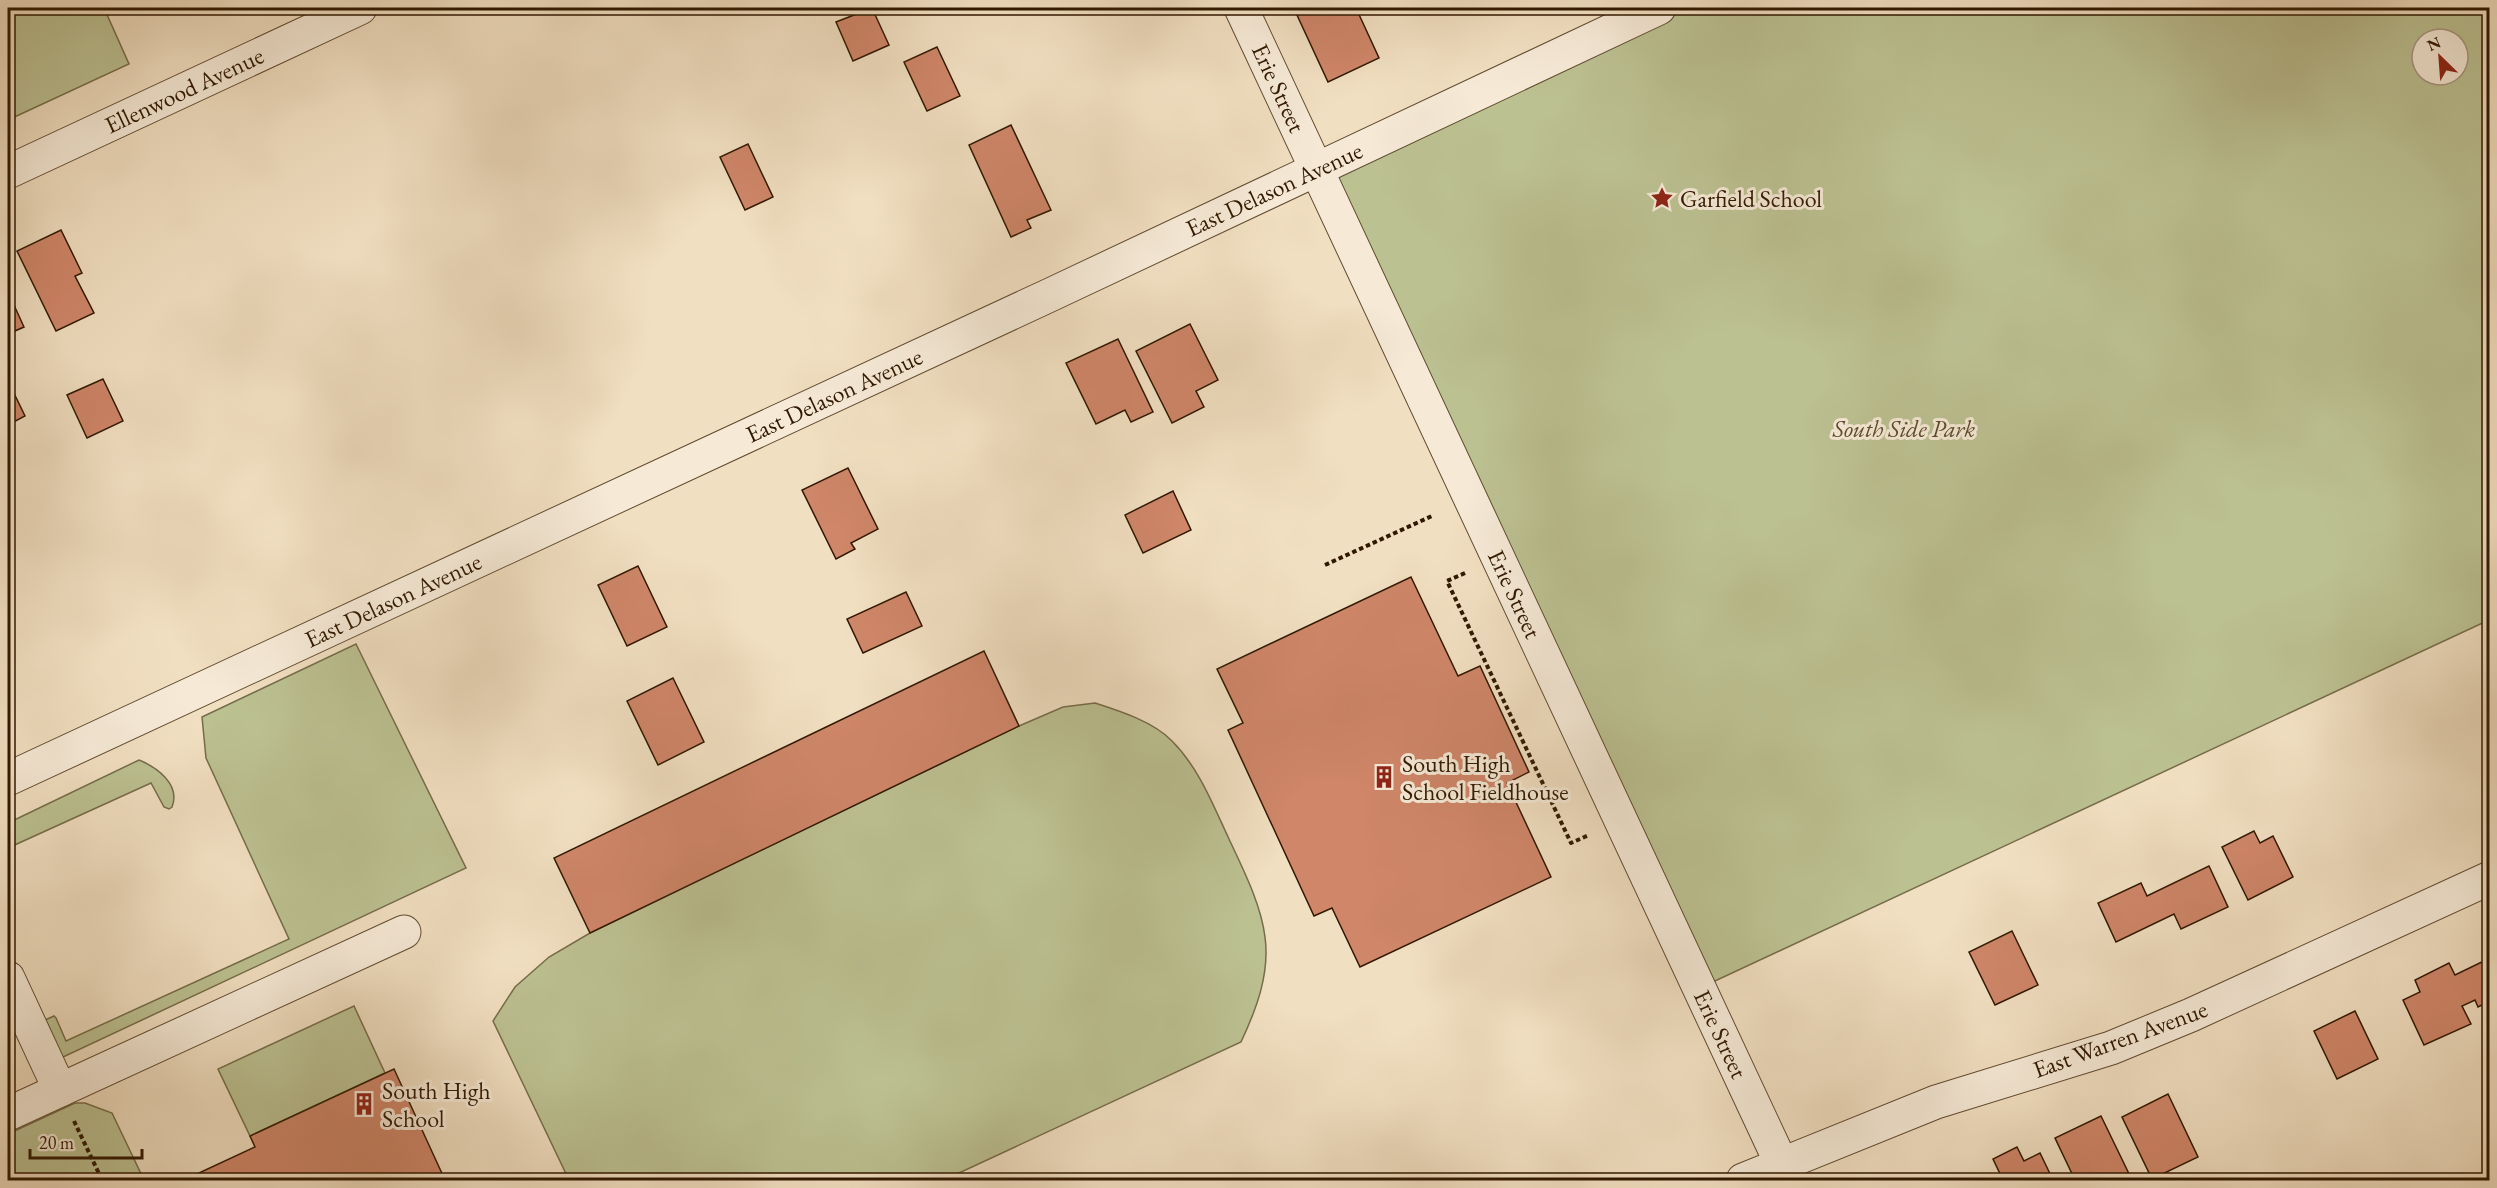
<svg xmlns="http://www.w3.org/2000/svg" width="2497" height="1188" viewBox="0 0 2497 1188" font-family="'EB Garamond',serif">
<style>
.green{fill:#bcc192;stroke:#766c49;stroke-width:1.5;fill-rule:evenodd}
.building{fill:#cf8669;stroke:#301800;stroke-width:1.5}
.lines{fill:none;stroke-linecap:round;stroke-linejoin:round}
.minor-casing{stroke:#604a30;stroke-width:35}
.path{stroke:#301800;stroke-width:4;stroke-dasharray:4.5 3;stroke-linecap:butt}
.minor{stroke:#f6ead7;stroke-width:33}
.labels{text-anchor:middle;dominant-baseline:central;stroke-width:6;stroke-linejoin:round;paint-order:stroke}
.street-label{font-size:24px;fill:#301800;stroke:#f6ead7}
.poi-label{font-size:24px;fill:#301800;stroke:#f6ead7;text-anchor:start}
.park-label{font-size:24px;font-style:italic;fill:#5a4b2c;stroke:#f6ead7}
</style>
<rect width="100%" height="100%" fill="#f1dfc1"/>
<filter id="stains"><feTurbulence type="fractalNoise" baseFrequency=".00333" numOctaves="4"/><feColorMatrix values="0 0 0 0 .2 0 0 0 0 .09 0 0 0 0 .02 0 0 0 .5 -.17"/></filter>
<radialGradient id="worn" r=".72"><stop offset=".6" stop-color="#630" stop-opacity="0"/><stop offset="1" stop-color="#630" stop-opacity=".3"/></radialGradient>
<g class="green">
<path d="M 8,8 L 104,8 L 129,64 L 8,120 Z"/>
<path d="M 1659,8 L 2489,8 L 2489,620 L 1700,988 L 1317,169 ZM 2422,39 L 2458,39 L 2458,75 L 2422,75 Z"/>
<path d="M 356,644 L 466,868 L 61,1058 L 45,1020 L 54,1016 L 56,1018 L 66,1041 L 289,939 L 206,758 L 202,717 Z"/>
<path d="M 1095,703 C 1120,711 1154,722 1172,741 C 1199,768 1213,805 1229,839 C 1243,869 1261,904 1265,937 C 1270,974 1256,1010 1241,1042 L 944,1180 L 569,1180 L 493,1021 L 515,987 L 549,957 L 590,933 L 1019,726 L 1063,707 Z"/>
<path d="M 139,760 C 156,767 181,784 172,807 L 169,809 L 164,807 L 151,783 L 8,848 L 8,823 Z"/>
<path d="M 354,1006 L 385,1073 L 250,1136 L 218,1069 Z"/>
<path d="M 75,1103 L 85,1103 L 112,1113 L 144,1180 L 8,1180 L 8,1134 Z"/>
</g>
<g class="building">
<path d="M 872,8 L 889,45 L 853,61 L 836,22 Z"/>
<path d="M 1312,8 L 1356,8 L 1379,58 L 1328,82 L 1297,15 Z"/>
<path d="M 937,47 L 960,96 L 927,111 L 904,62 Z"/>
<path d="M 1011,125 L 1051,210 L 1027,220 L 1031,228 L 1011,237 L 969,145 Z"/>
<path d="M 748,144 L 773,197 L 745,210 L 720,157 Z"/>
<path d="M 61,230 L 82,273 L 75,276 L 94,313 L 56,331 L 17,251 Z"/>
<path d="M 8,292 L 24,327 L 8,334 Z"/>
<path d="M 1190,324 L 1218,380 L 1196,391 L 1204,407 L 1172,423 L 1136,351 Z"/>
<path d="M 1118,339 L 1153,412 L 1131,422 L 1125,410 L 1096,424 L 1066,363 Z"/>
<path d="M 103,379 L 123,421 L 87,438 L 67,395 Z"/>
<path d="M 8,381 L 25,416 L 8,425 Z"/>
<path d="M 848,468 L 878,529 L 851,543 L 855,549 L 836,559 L 802,490 Z"/>
<path d="M 1173,491 L 1191,530 L 1143,553 L 1125,515 Z"/>
<path d="M 638,566 L 667,627 L 627,646 L 598,585 Z"/>
<path d="M 1411,577 L 1458,676 L 1480,666 L 1529,772 L 1507,783 L 1551,877 L 1360,967 L 1332,908 L 1314,916 L 1228,730 L 1243,723 L 1217,669 Z"/>
<path d="M 906,592 L 922,626 L 863,653 L 847,619 Z"/>
<path d="M 984,651 L 1019,726 L 590,933 L 554,858 Z"/>
<path d="M 673,678 L 704,742 L 658,765 L 627,701 Z"/>
<path d="M 2254,831 L 2260,843 L 2273,836 L 2293,877 L 2248,900 L 2222,847 Z"/>
<path d="M 2209,866 L 2228,907 L 2181,929 L 2174,914 L 2116,942 L 2098,903 L 2141,883 L 2147,896 Z"/>
<path d="M 2012,931 L 2038,985 L 1995,1005 L 1969,952 Z"/>
<path d="M 2488,959 L 2490,1001 L 2478,1007 L 2475,1000 L 2462,1006 L 2471,1024 L 2424,1045 L 2403,1000 L 2420,992 L 2415,980 L 2449,963 L 2455,975 Z"/>
<path d="M 2355,1011 L 2378,1059 L 2337,1079 L 2314,1031 Z"/>
<path d="M 394,1069 L 445,1180 L 184,1180 L 255,1147 L 250,1136 Z"/>
<path d="M 2168,1094 L 2198,1157 L 2152,1179 L 2122,1117 Z"/>
<path d="M 2101,1116 L 2132,1180 L 2075,1180 L 2055,1138 Z"/>
<path d="M 2017,1147 L 2024,1161 L 2040,1153 L 2053,1180 L 2003,1180 L 1993,1159 Z"/>
<path d="M 1971,1175 L 1974,1180 L 1959,1180 Z"/>
</g>
<g class="lines">
<g class="minor-casing">
<g id="minor">
<path d="M 1241,8 L 1789,1180"/>
<path d="M 8,172 L 360,8"/>
<path d="M 8,779 L 1050,295 L 1659,8"/>
<path d="M 8,978 L 60,1090"/>
<path d="M 8,1114 L 404,932"/>
<path d="M 1743,1180 L 1936,1102 L 2111,1048 L 2191,1015 L 2490,878"/>
</g>
</g>
<g class="path">
<path d="M 1325,565 L 1434,515"/>
<path d="M 1465,573 L 1447,581 L 1571,843 L 1589,835"/>
<path d="M 74,1121 L 102,1180"/>
</g>
<use href="#minor" class="minor"/>
</g>
<defs>
<g id="sight-bare" transform="scale(1.8)"><path d="M0-6L1.8-2.2L6-1.7L2.9 1.2L3.7 5.4L0 3.3L-3.7 5.4L-2.9 1.2L-6-1.7L-1.8-2.2Z" fill="#8f2418" stroke="#f6ead7" stroke-width="2.5" paint-order="stroke"/></g>
<g id="building-bare" transform="scale(1.8)"><path d="M-4-6H4V6H1V3H-1V6H-4ZM-2.5-4.3h1.7v1.8h-1.7ZM.8-4.3h1.7v1.8H.8ZM-2.5-1h1.7V.8h-1.7ZM.8-1h1.7V.8H.8Z" fill="#8f2418" stroke="#f6ead7" stroke-width="2.5" paint-order="stroke"/></g>
</defs>
<g fill-rule="evenodd">
<use href="#sight-bare" x="1662" y="198"/>
<use href="#building-bare" x="1384" y="777"/>
<use href="#building-bare" x="364" y="1104"/>
</g>
<g class="labels">
<g class="street-label">
<text transform="translate(1279 88) rotate(65)">Erie Street</text>
<text transform="translate(184 90) rotate(-25)">Ellenwood Avenue</text>
<text transform="translate(1274 189) rotate(-25)">East Delason Avenue</text>
<text transform="translate(834 395) rotate(-25)">East Delason Avenue</text>
<text transform="translate(1515 594) rotate(65)">Erie Street</text>
<text transform="translate(393 600) rotate(-25)">East Delason Avenue</text>
<text transform="translate(1721 1034) rotate(65)">Erie Street</text>
<text transform="translate(2120 1039) rotate(-20)">East Warren Avenue</text>
</g>
<g class="poi-label">
<text x="1680" y="198">Garfield School</text>
<text x="1402" y="763">South High<tspan x="1402" dy="28">School Fieldhouse</tspan></text>
<text x="382" y="1090">South High<tspan x="382" dy="28">School</tspan></text>
</g>
<g class="park-label">
<text x="1904" y="428">South Side Park</text>
</g>
</g>
<rect width="2497" height="1188" fill="none" stroke="#f1dfc1" stroke-width="30"/>
<rect x="9" y="9" width="2479" height="1170" fill="none" stroke="#301800" stroke-width="3"/>
<rect x="15" y="15" width="2467" height="1158" fill="none" stroke="#301800" stroke-width="1.5"/>
<g transform="translate(2440 57) rotate(335)"><circle r="28" fill="#f6ead7" stroke="#a79681" stroke-width="1.5"/>
<path d="M0-4.5L10 22L0 15L-10 22Z" fill="#8f2418"/>
<text y="-9" font-size="16" font-weight="bold" text-anchor="middle" fill="#301800">N</text>
</g>
<path d="M30 1149v9h112v-9" fill="none" stroke="#301800" stroke-width="3"/>
<text x="39" y="1149" font-size="18" fill="#301800" stroke="#f6ead7" stroke-width="4.5" paint-order="stroke">20 m</text>
<rect width="100%" height="100%" filter="url(#stains)"/>
<rect width="100%" height="100%" fill="url(#worn)"/>
</svg>
